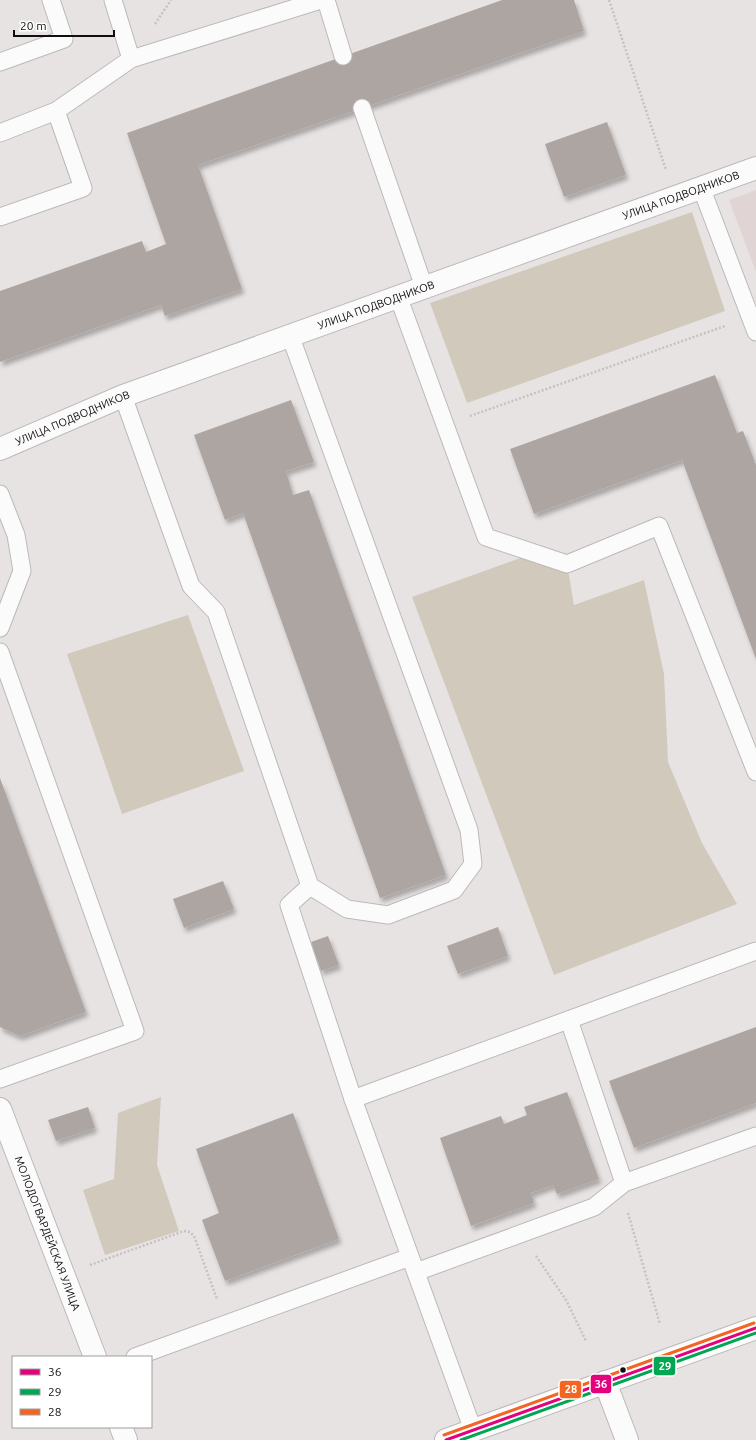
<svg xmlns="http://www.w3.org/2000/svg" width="756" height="1440" viewBox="0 0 756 1440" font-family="Ubuntu,sans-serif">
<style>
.built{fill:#e0d5d4}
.green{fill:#d0c9bc}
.building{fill:#ada5a1;filter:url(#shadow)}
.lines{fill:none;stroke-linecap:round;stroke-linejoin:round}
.lane-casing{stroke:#bcb9b9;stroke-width:19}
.street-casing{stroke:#bcb9b9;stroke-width:24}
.secondary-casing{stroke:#bcb9b9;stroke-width:24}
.path{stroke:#c5c2c2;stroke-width:2.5;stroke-dasharray:2 2;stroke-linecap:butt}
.lane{stroke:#fcfbfb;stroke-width:17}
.street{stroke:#fcfbfb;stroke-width:22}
.secondary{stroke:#fcfbfb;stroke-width:22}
.bus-1-casing{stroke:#fff;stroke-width:6}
.bus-2-casing{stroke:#fff;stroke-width:6}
.bus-3-casing{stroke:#fff;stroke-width:6}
.bus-1{stroke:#e5007d;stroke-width:3}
.bus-2{stroke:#00a651;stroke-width:3}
.bus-3{stroke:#f26522;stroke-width:3}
.bus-dot{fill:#110e0e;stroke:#fff;stroke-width:1.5}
.labels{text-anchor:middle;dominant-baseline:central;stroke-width:3;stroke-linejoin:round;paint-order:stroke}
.street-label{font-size:11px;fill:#110e0e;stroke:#fff}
.line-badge{stroke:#fff;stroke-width:1.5}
.badge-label{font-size:11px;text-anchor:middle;font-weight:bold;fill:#fff}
</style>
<defs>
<filter id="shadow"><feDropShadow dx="2.5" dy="4.5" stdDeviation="2" flood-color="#0004"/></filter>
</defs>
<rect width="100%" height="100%" fill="#e8e3e3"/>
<path class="built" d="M 756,190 L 756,272 L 729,200 Z"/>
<g class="green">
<path d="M 692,212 L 725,311 L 467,403 L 430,303 Z"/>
<path d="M 534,553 L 567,564 L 574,605 L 644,580 L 664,674 L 668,762 L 702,843 L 737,904 L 554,975 L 412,597 Z"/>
<path d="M 188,615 L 244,771 L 122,814 L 67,654 Z"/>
<path d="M 161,1097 L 157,1165 L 179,1231 L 105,1255 L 83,1190 L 114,1179 L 118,1113 Z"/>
</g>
<g class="building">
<path d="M 502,0 L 574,0 L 584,31 L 198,165 L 242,289 L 165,316 L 161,305 L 0,362 L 0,291 L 142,241 L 146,252 L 166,244 L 127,133 Z"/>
<path d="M 607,122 L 626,175 L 564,197 L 545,144 Z"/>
<path d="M 715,375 L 737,433 L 743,431 L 756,465 L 756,659 L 682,460 L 534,514 L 510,449 Z"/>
<path d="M 291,400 L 314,462 L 286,471 L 293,495 L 309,490 L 446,875 L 380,898 L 243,513 L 225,520 L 194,435 Z"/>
<path d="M 0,778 L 86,1012 L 20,1036 L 0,1027 Z"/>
<path d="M 223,881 L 234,909 L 184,928 L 173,899 Z"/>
<path d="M 498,927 L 508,956 L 458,974 L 447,946 Z"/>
<path d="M 328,936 L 339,965 L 321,971 L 311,942 Z"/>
<path d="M 756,1027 L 756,1103 L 634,1148 L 609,1081 Z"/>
<path d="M 567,1092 L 599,1179 L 557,1194 L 553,1185 L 531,1193 L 534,1203 L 471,1226 L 440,1138 L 501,1116 L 504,1124 L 527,1115 L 524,1107 Z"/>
<path d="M 88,1107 L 95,1128 L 56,1141 L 48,1120 Z"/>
<path d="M 293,1113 L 339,1239 L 225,1281 L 202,1220 L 219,1213 L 196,1149 Z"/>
</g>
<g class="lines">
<g class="lane-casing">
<g id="lane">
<path d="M 326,0 L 343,56"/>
<path d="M 131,59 L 321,0"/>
<path d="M 0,62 L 64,39 L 51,0"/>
<path d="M 362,108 L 424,287"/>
<path d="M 0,133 L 56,111 L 131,59 L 113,0"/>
<path d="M 701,187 L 756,332"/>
<path d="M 0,217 L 83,188 L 56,111"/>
<path d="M 398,296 L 486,537 L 567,564 L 659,526 L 756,772"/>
<path d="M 123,396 L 191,586 L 216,612 L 310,886 L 347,909 L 388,915 L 454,890 L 473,864 L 469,830 L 290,335"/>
<path d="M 0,494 L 16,535 L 22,571 L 0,628"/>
<path d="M 0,652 L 135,1031 L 0,1079"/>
<path d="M 310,886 L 289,905 L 353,1099 L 473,1430"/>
<path d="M 569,1020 L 624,1183"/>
<path d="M 353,1099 L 756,951"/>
<path d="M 416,1272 L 594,1207 L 624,1183 L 756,1136"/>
<path d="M 135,1357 L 410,1257"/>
</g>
</g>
<g class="street-casing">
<g id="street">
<path id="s1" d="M 0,449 L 123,396 L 756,168"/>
<path id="s2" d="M 0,1109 L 95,1357"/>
<path d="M 605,1382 L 627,1440"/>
<path d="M 121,1427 L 126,1440"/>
</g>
</g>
<g class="secondary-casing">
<path id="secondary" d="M 446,1440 L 756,1328"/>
</g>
<g class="path">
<path d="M 609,0 L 666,170"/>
<path d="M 155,24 L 171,0"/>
<path d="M 470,416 L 725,326"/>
<path d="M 628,1213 L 660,1324"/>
<path d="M 536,1256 L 566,1300 L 586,1341"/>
<path d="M 90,1265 L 184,1231 L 190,1232 L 194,1236 L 217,1299"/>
</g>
<use href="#lane" class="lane"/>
<use href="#street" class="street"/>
<use href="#secondary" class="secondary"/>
<g class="bus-1-casing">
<path id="bus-1" d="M 446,1440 L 756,1328"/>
</g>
<g class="bus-2-casing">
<path id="bus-2" d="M 461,1440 L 756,1333"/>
</g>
<g class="bus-3-casing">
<path id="bus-3" d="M 444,1435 L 754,1323"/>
</g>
<use href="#bus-1" class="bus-1"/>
<use href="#bus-2" class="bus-2"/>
<use href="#bus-3" class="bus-3"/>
</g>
<circle class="bus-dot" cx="623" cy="1370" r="3.5"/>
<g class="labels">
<g class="street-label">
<text stroke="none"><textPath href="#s1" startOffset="727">УЛИЦА ПОДВОДНИКОВ</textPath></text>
<text stroke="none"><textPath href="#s1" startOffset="403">УЛИЦА ПОДВОДНИКОВ</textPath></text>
<text stroke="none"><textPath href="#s1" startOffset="79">УЛИЦА ПОДВОДНИКОВ</textPath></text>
<text stroke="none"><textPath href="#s2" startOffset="133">МОЛОДОГВАРДЕЙСКАЯ УЛИЦА</textPath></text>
</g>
</g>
<g class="line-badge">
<rect x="653" y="1356" width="23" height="20" rx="4" fill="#00a651"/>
<rect x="590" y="1374" width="22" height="20" rx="4" fill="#e5007d"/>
<rect x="559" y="1380" width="23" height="19" rx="4" fill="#f26522"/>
</g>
<g class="badge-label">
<text x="665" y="1370">29</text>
<text x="601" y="1388">36</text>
<text x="571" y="1393">28</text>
</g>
<rect x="12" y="1356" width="140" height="72" fill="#ffffff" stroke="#a09f9f"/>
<rect x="20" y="1369" width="20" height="6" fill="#e5007d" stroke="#a09f9f"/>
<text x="48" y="1376" font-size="12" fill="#110e0e">36</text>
<rect x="20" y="1389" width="20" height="6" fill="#00a651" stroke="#a09f9f"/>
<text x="48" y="1396" font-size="12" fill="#110e0e">29</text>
<rect x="20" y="1409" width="20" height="6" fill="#f26522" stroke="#a09f9f"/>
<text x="48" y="1416" font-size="12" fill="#110e0e">28</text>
<path d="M14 30v6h100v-6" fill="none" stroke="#110e0e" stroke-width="2"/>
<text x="20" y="30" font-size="12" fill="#110e0e" stroke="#ffffff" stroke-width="3" paint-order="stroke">20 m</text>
</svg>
